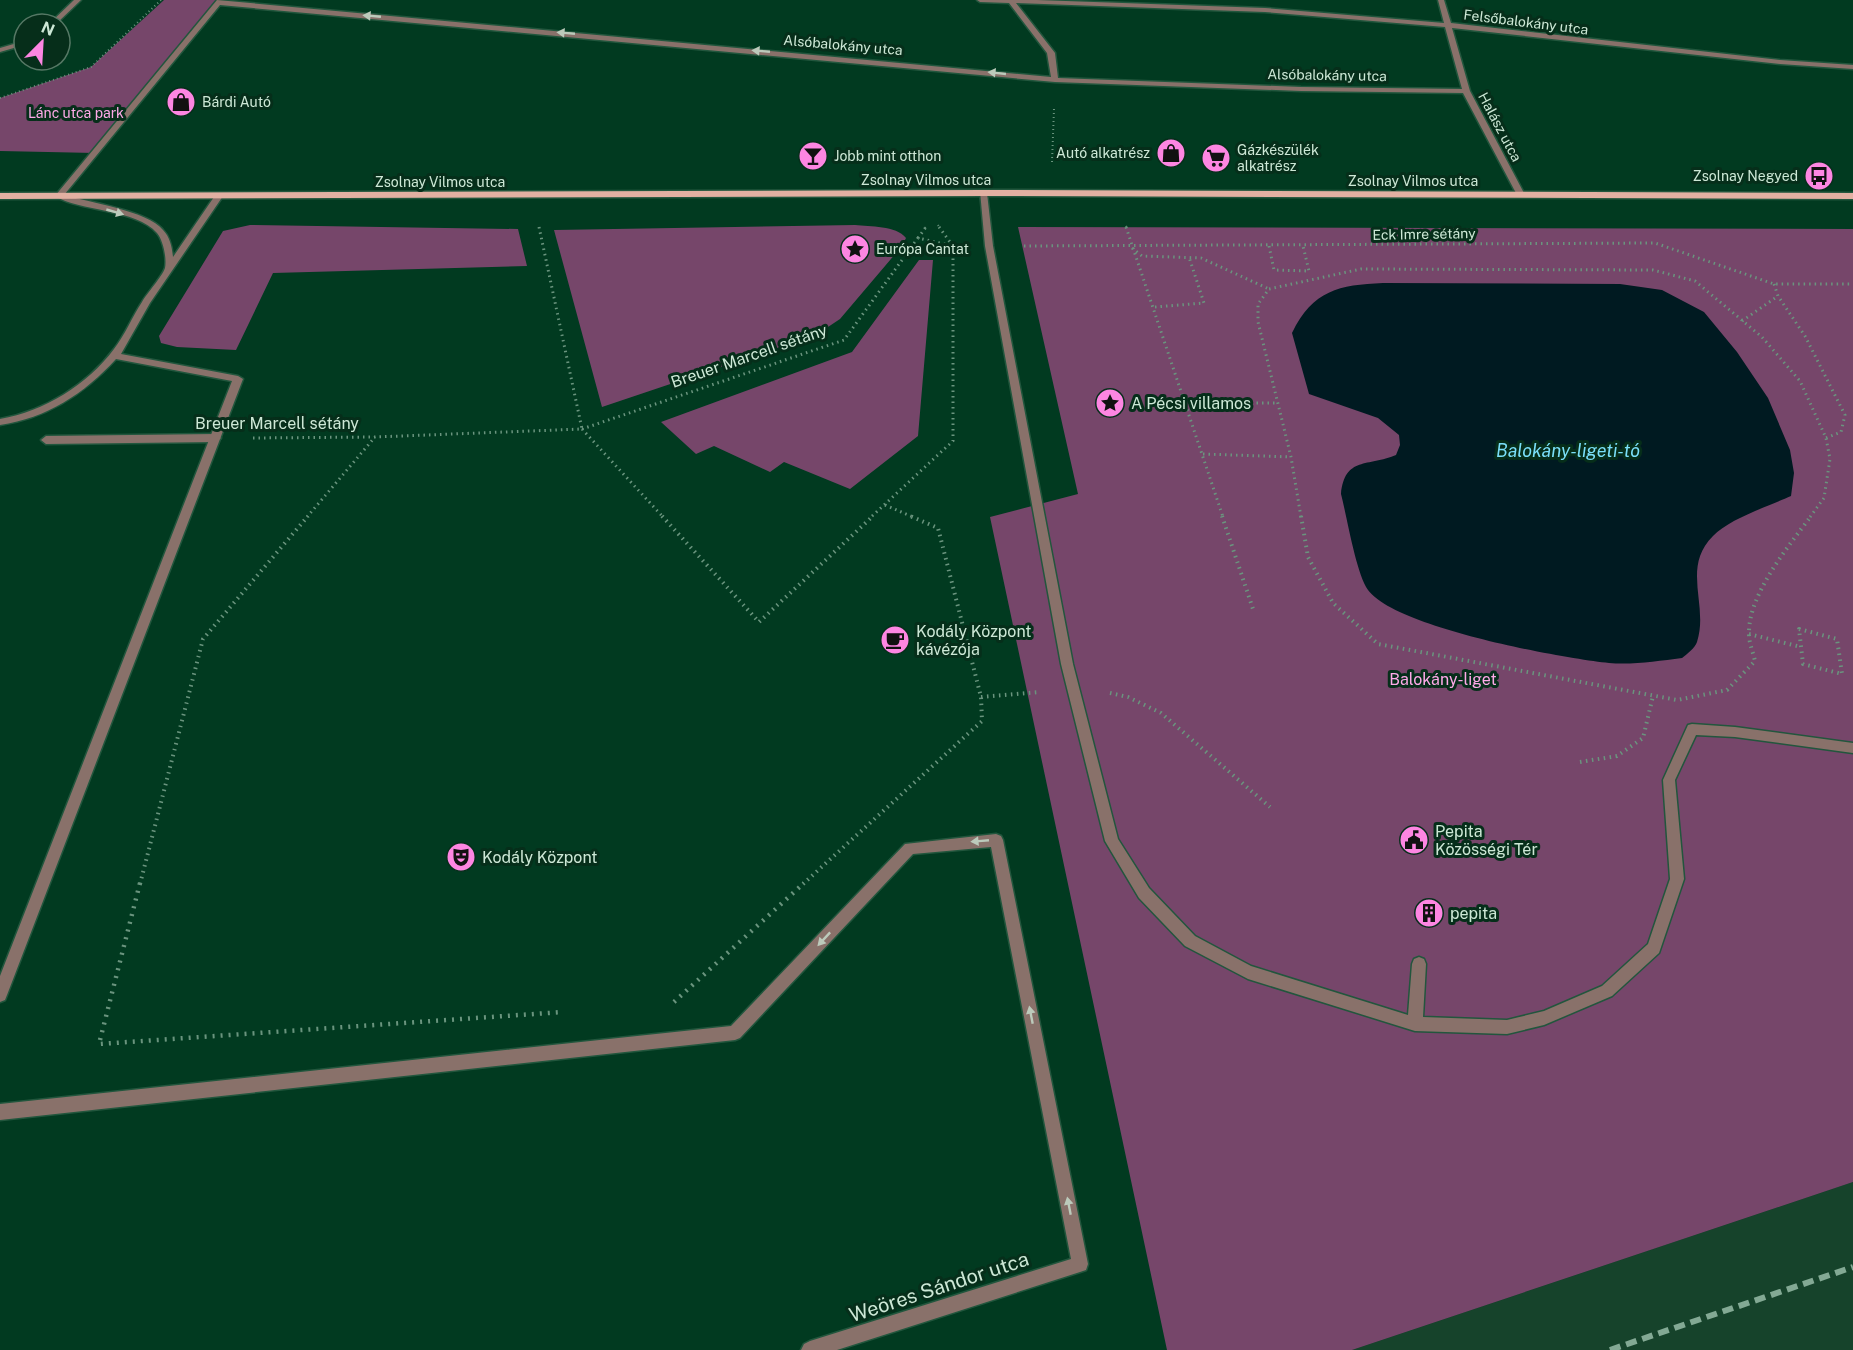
<svg xmlns="http://www.w3.org/2000/svg" width="1853" height="1350" viewBox="0 0 1853 1350" font-family="'Public Sans',sans-serif">
<style>
.built{fill:#16432b}
.green{fill:#76466a}
.water{fill:#001a21}
.lines{fill:none;stroke-linecap:round;stroke-linejoin:round}
.service-casing{stroke:#22563d;stroke-width:3}
.pedestrian-casing{stroke:#22563d;stroke-width:3}
.minor-casing{stroke:#22563d;stroke-width:3}
.primary-casing{stroke:#22563d;stroke-width:3}
.path-far3{stroke:#6a947e;stroke-width:2;stroke-dasharray:1 3;stroke-linecap:butt}
.path-far2{stroke:#6a947e;stroke-width:3;stroke-dasharray:1.5 4;stroke-linecap:butt}
.path-far1{stroke:#6a947e;stroke-width:4;stroke-dasharray:1.5 4.5;stroke-linecap:butt}
.path{stroke:#6a947e;stroke-width:4.5;stroke-dasharray:2 6;stroke-linecap:butt}
.service{fill:#89716a;fill-rule:evenodd}
.pedestrian{fill:#89716a;fill-rule:evenodd}
.minor{fill:#89716a;fill-rule:evenodd}
.primary{fill:#e2b0a2;fill-rule:evenodd}
.rail{stroke:#83a994;stroke-width:6;stroke-dasharray:11 6;stroke-linecap:butt}
.oneway{fill:#bccabb}
.labels{text-anchor:middle;dominant-baseline:central;stroke-width:6;stroke-linejoin:round;paint-order:stroke}
.far-street-label{font-size:14px;fill:#cde8d6;stroke:#062e1a}
.far-poi-label{font-size:14px;fill:#cde8d6;stroke:#062e1a;text-anchor:start}
.far-park-label{font-size:14px;fill:#fea9e8;stroke:#062e1a}
.street-label{font-size:16px;fill:#cde8d6;stroke:#062e1a}
.poi-label{font-size:16px;fill:#cde8d6;stroke:#062e1a;text-anchor:start}
.park-label{font-size:16px;fill:#fea9e8;stroke:#062e1a}
.water-label{font-size:18px;font-style:italic;fill:#7adff9;stroke:#062e1a}
.near-street-label{font-size:20px;fill:#cde8d6;stroke:#062e1a}
</style>
<rect width="100%" height="100%" fill="#013a20"/>
<path class="built" d="M 1853,1182 L 1853,1350 L 1352,1350 Z"/>
<g class="green">
<path d="M 164,0 L 219,0 L 95,153 L 0,151 L 0,98 L 91,67 Z"/>
<path d="M 250,225 L 518,229 L 527,266 L 273,273 L 236,350 L 177,347 L 161,343 L 159,336 L 223,231 Z"/>
<path d="M 855,225 C 870,227 896,225 906,238 L 902,246 L 840,319 L 816,335 L 602,407 L 554,230 Z"/>
<path d="M 1018,227 L 1853,229 L 1853,1182 L 1352,1350 L 1167,1350 L 990,517 L 1078,494 Z"/>
<path d="M 919,260 L 933,260 L 918,436 L 850,489 L 784,462 L 770,472 L 714,446 L 696,454 L 661,422 L 852,352 Z"/>
</g>
<path class="water" d="M 1383,283 L 1620,284 L 1662,290 L 1704,312 L 1737,352 L 1768,398 L 1790,450 L 1794,473 L 1791,496 C 1769,506 1729,519 1713,536 C 1681,568 1709,605 1697,642 C 1695,648 1687,654 1682,658 C 1658,661 1633,665 1609,663 C 1561,658 1396,628 1368,590 C 1356,573 1347,517 1341,494 C 1345,456 1368,467 1396,455 L 1400,445 L 1399,435 L 1378,418 L 1309,394 L 1292,333 C 1313,290 1339,285 1383,283 Z"/>
<g class="lines">
<g class="service-casing">
<g id="service">
<path d="M 74,0 L 81,0 L 56,24 L 49,24 Z"/>
<path d="M 24,41 L 24,45 L 0,52 L 0,48 Z"/>
<path d="M 980,191 L 987,193 L 993,246 L 1073,664 L 1118,839 L 1149,888 L 1195,936 L 1251,966 L 1408,1015 L 1412,964 L 1414,959 L 1419,957 L 1424,959 L 1426,964 L 1423,1017 L 1507,1020 L 1544,1011 L 1602,986 L 1648,944 L 1670,879 L 1663,780 L 1688,725 L 1692,724 L 1735,727 L 1853,743 L 1853,753 L 1735,737 L 1696,735 L 1675,780 L 1684,879 L 1659,953 L 1612,996 L 1544,1025 L 1507,1034 L 1415,1031 L 1248,979 L 1185,946 L 1139,898 L 1105,841 L 1061,664 L 985,246 Z"/>
</g>
</g>
<g class="pedestrian-casing">
<path id="pedestrian" d="M 216,434 L 221,438 L 216,442 L 46,444 L 41,440 L 46,436 Z"/>
</g>
<g class="minor-casing">
<g id="minor">
<path d="M 217,0 L 1051,77 L 1047,53 L 1009,3 L 980,2 L 977,0 L 1037,0 L 1265,8 L 1444,23 L 1438,0 L 1444,0 L 1451,23 L 1780,60 L 1853,65 L 1853,69 L 1780,64 L 1452,28 L 1470,91 L 1525,195 L 1521,197 L 1517,195 L 1463,93 L 1301,91 L 1055,82 L 220,5 L 64,195 C 88,202 148,211 163,230 C 170,237 172,247 173,257 L 216,194 L 222,194 L 223,196 L 150,303 L 121,354 L 238,376 L 243,379 L 7,995 L 5,1000 L 0,1002 L 0,976 L 232,381 L 116,359 C 84,394 47,418 0,425 L 0,419 C 45,411 87,385 114,349 C 125,335 132,317 142,302 C 147,293 162,277 165,268 C 167,258 163,240 157,233 C 137,209 78,211 55,196 ZM 1016,3 L 1265,12 L 1445,27 L 1462,89 L 1301,87 L 1058,78 L 1055,53 Z"/>
<path d="M 996,834 L 1001,836 L 1003,840 L 1088,1264 L 1086,1270 L 1080,1272 L 837,1350 L 801,1350 L 804,1344 L 810,1341 L 1071,1259 L 991,847 L 913,854 L 740,1038 L 735,1040 L 0,1120 L 0,1104 L 731,1026 L 905,844 Z"/>
</g>
</g>
<g class="primary-casing">
<path id="primary" d="M 983,190 L 1853,193 L 1853,199 L 983,196 L 0,199 L 0,193 Z"/>
</g>
<g class="path-far3">
<path d="M 0,98 L 91,67 L 161,0"/>
<path d="M 1052,162 L 1054,109"/>
<path d="M 938,225 L 940,228"/>
<path d="M 1126,226 L 1127,228"/>
<path d="M 925,228 L 927,226"/>
</g>
<g class="path-far2">
<path d="M 539,227 L 582,429"/>
<path d="M 939,227 L 953,246 L 956,246"/>
<path d="M 1126,227 L 1223,517"/>
<path d="M 918,238 L 926,227"/>
<path d="M 1024,246 L 1655,243 L 1774,284 L 1853,284"/>
<path d="M 1269,246 L 1274,270 L 1309,271 L 1303,246"/>
<path d="M 1132,248 L 1142,256 L 1201,258 L 1269,289"/>
<path d="M 1774,284 L 1778,296 L 1805,336 L 1845,415 L 1841,432 L 1826,438"/>
<path d="M 1155,307 L 1204,303 L 1189,257"/>
<path d="M 1742,321 L 1778,296"/>
<path d="M 1185,403 L 1278,403"/>
<path d="M 582,429 L 663,517"/>
<path d="M 582,429 L 844,340 L 918,238 L 953,246 L 953,441 L 871,517"/>
<path d="M 253,438 L 375,437 L 582,429"/>
<path d="M 1203,454 L 1291,457"/>
<path d="M 885,505 L 913,517"/>
<path d="M 307,517 L 375,437"/>
<path d="M 1301,517 L 1291,457 L 1258,322 L 1258,304 L 1269,289 L 1361,269 L 1653,270 L 1695,281 L 1762,337 L 1800,381 L 1826,438 L 1830,459 L 1824,498 L 1810,517"/>
</g>
<g class="path-far1">
<path d="M 662,516 L 759,622 L 873,516"/>
<path d="M 1222,516 L 1253,609"/>
<path d="M 1301,516 L 1308,557 L 1333,603 L 1378,644 L 1677,700 L 1727,690 L 1755,661 C 1753,652 1749,643 1749,634 C 1748,594 1789,546 1811,516"/>
<path d="M 1799,629 L 1837,639 L 1842,674 L 1803,664 Z"/>
<path d="M 1749,634 L 1801,647"/>
<path d="M 1110,693 L 1128,697 L 1161,713 L 1270,807"/>
<path d="M 981,697 L 1040,692"/>
<path d="M 1580,762 L 1617,756 L 1643,738 L 1653,696"/>
<path d="M 140,884 L 203,639 L 308,516"/>
<path d="M 803,884 L 982,721 L 981,697 L 938,528 L 910,516"/>
</g>
<g class="path">
<path d="M 140,883 L 99,1044 L 563,1012"/>
<path d="M 674,1002 L 804,883"/>
</g>
<use href="#service" class="service"/>
<use href="#pedestrian" class="pedestrian"/>
<use href="#minor" class="minor"/>
<use href="#primary" class="primary"/>
<path class="rail" d="M 1610,1350 L 1853,1267"/>
</g>
<defs><path id="oneway-solid" d="M-6-.8H1V-3.2L6.5 0L1 3.2V.8H-6Z" transform="scale(1.5)"/></defs>
<g class="oneway">
<use href="#oneway-solid" transform="translate(372 16) rotate(-175)"/>
<use href="#oneway-solid" transform="translate(566 33) rotate(-175)"/>
<use href="#oneway-solid" transform="translate(761 51) rotate(-175)"/>
<use href="#oneway-solid" transform="translate(997 73) rotate(-174)"/>
<use href="#oneway-solid" transform="translate(115 212) rotate(16)"/>
<use href="#oneway-solid" transform="translate(980 841) rotate(175)"/>
<use href="#oneway-solid" transform="translate(824 939) rotate(133)"/>
<use href="#oneway-solid" transform="translate(1031 1015) rotate(-101)"/>
<use href="#oneway-solid" transform="translate(1069 1206) rotate(-101)"/>
</g>
<defs>
<g id="shop-disc" transform="scale(1.5)"><circle r="9.5" fill="#fd86e2" stroke="#062e1a"/><path d="M-5-2.5h2.3a2.7 3.5 0 0 1 5.4 0H5L5.5 6h-11ZM-1.5-2.5h3a1.5 2.3 0 0 0-3 0Z" fill="#111"/></g>
<g id="bar-disc" transform="scale(1.5)"><circle r="9.5" fill="#fd86e2" stroke="#062e1a"/><path d="M-6-5H6L.8 .8V4.5H3.5V6h-7V4.5H-.8V.8Z" fill="#111"/></g>
<g id="supermarket-disc" transform="scale(1.5)"><circle r="9.5" fill="#fd86e2" stroke="#062e1a"/><path d="M-6-5.5h2.5l.6 2H6L4.5 2H-2.5L-4.4-4H-6ZM-1.5 3.2a1.3 1.3 0 1 0 .1 0ZM3 3.2a1.3 1.3 0 1 0 .1 0Z" fill="#111"/></g>
<g id="bus-disc" transform="scale(1.5)"><circle r="9.5" fill="#fd86e2" stroke="#062e1a"/><path d="M-5-6H5V4H4V6H2V4H-2V6H-4V4H-5ZM-3.5-4V0h7V-4ZM-3.5 1.2v1.5H-2V1.2ZM2 1.2v1.5H3.5V1.2Z" fill="#111"/></g>
<g id="sight-disc" transform="scale(1.5)"><circle r="9.5" fill="#fd86e2" stroke="#062e1a"/><path d="M0-6L1.8-2.2L6-1.7L2.9 1.2L3.7 5.4L0 3.3L-3.7 5.4L-2.9 1.2L-6-1.7L-1.8-2.2Z" fill="#111"/></g>
<g id="cafe-disc" transform="scale(1.5)"><circle r="9.5" fill="#fd86e2" stroke="#062e1a"/><path d="M-5.5-4.5H6V0H3Q3 3.5 0 3.5H-2.5Q-5.5 3.5-5.5 0ZM3-3.2v2h1.7v-2ZM-6 4.5H4V6H-6Z" fill="#111"/></g>
<g id="civic-disc" transform="scale(1.5)"><circle r="9.5" fill="#fd86e2" stroke="#062e1a"/><path d="M-.6-6.5H3V-4.5H.6V-3L4-1V1h2V6H-6V1h2V-1L-.6-3ZM-1.2 2.5V6h2.4V2.5Z" fill="#111"/></g>
<g id="theatre-disc" transform="scale(1.5)"><circle r="9.5" fill="#fd86e2" stroke="#062e1a"/><path d="M-5-5.5Q0-4 5-5.5V0Q5 5 0 6Q-5 5-5 0ZM-3.3-2.5H-1v1.5H-3.3ZM1-2.5H3.3v1.5H1ZM-2.8 1Q0 5.5 2.8 1Z" fill="#111"/></g>
<g id="building-disc" transform="scale(1.5)"><circle r="9.5" fill="#fd86e2" stroke="#062e1a"/><path d="M-4-6H4V6H1V3H-1V6H-4ZM-2.5-4.3h1.7v1.8h-1.7ZM.8-4.3h1.7v1.8H.8ZM-2.5-1h1.7V.8h-1.7ZM.8-1h1.7V.8H.8Z" fill="#111"/></g>
</defs>
<g fill-rule="evenodd">
<use href="#shop-disc" x="181" y="102"/>
<use href="#shop-disc" x="1171" y="153"/>
<use href="#bar-disc" x="813" y="156"/>
<use href="#supermarket-disc" x="1216" y="158"/>
<use href="#bus-disc" x="1819" y="176"/>
<use href="#sight-disc" x="855" y="249"/>
<use href="#sight-disc" x="1110" y="403"/>
<use href="#cafe-disc" x="895" y="640"/>
<use href="#civic-disc" x="1414" y="840"/>
<use href="#theatre-disc" x="461" y="857"/>
<use href="#building-disc" x="1429" y="913"/>
</g>
<g class="labels">
<g class="far-street-label">
<text transform="translate(1526 22) rotate(7)">Felsőbalokány utca</text>
<text transform="translate(843 45) rotate(5)">Alsóbalokány utca</text>
<text transform="translate(1327 75) rotate(1)">Alsóbalokány utca</text>
<text transform="translate(1500 127) rotate(62)">Halász utca</text>
<text x="926" y="180">Zsolnay Vilmos utca</text>
<text x="1413" y="181">Zsolnay Vilmos utca</text>
<text x="440" y="182">Zsolnay Vilmos utca</text>
<text transform="translate(1424 234) rotate(-1)">Eck Imre sétány</text>
</g>
<g class="far-poi-label">
<text x="202" y="102">Bárdi Autó</text>
<text x="1237" y="150">Gázkészülék<tspan x="1237" dy="16">alkatrész</tspan></text>
<text x="1150" y="153" text-anchor="end">Autó alkatrész</text>
<text x="834" y="156">Jobb mint otthon</text>
<text x="1798" y="176" text-anchor="end">Zsolnay Negyed</text>
<text x="876" y="249">Európa Cantat</text>
</g>
<g class="far-park-label">
<text x="76" y="113">Lánc utca park</text>
</g>
<g class="street-label">
<text transform="translate(749 356) rotate(-19)">Breuer Marcell sétány</text>
<text x="277" y="423">Breuer Marcell sétány</text>
</g>
<g class="poi-label">
<text x="1131" y="403">A Pécsi villamos</text>
<text x="916" y="631">Kodály Központ<tspan x="916" dy="18">kávézója</tspan></text>
<text x="1435" y="831">Pepita<tspan x="1435" dy="18">Közösségi Tér</tspan></text>
<text x="482" y="857">Kodály Központ</text>
<text x="1450" y="913">pepita</text>
</g>
<g class="park-label">
<text x="1443" y="679">Balokány-liget</text>
</g>
<g class="water-label">
<text x="1568" y="450">Balokány-ligeti-tó</text>
</g>
<g class="near-street-label">
<text transform="translate(939 1287) rotate(-18)">Weöres Sándor utca</text>
</g>
</g>
<g transform="translate(42 42) rotate(24)"><circle r="28" fill="#062e1a" stroke="#567865" stroke-width="1.5"/>
<path d="M0-4.5L10 22L0 15L-10 22Z" fill="#fd86e2"/>
<text y="-9" font-size="16" font-weight="bold" text-anchor="middle" fill="#cde8d6">N</text>
</g>
</svg>
